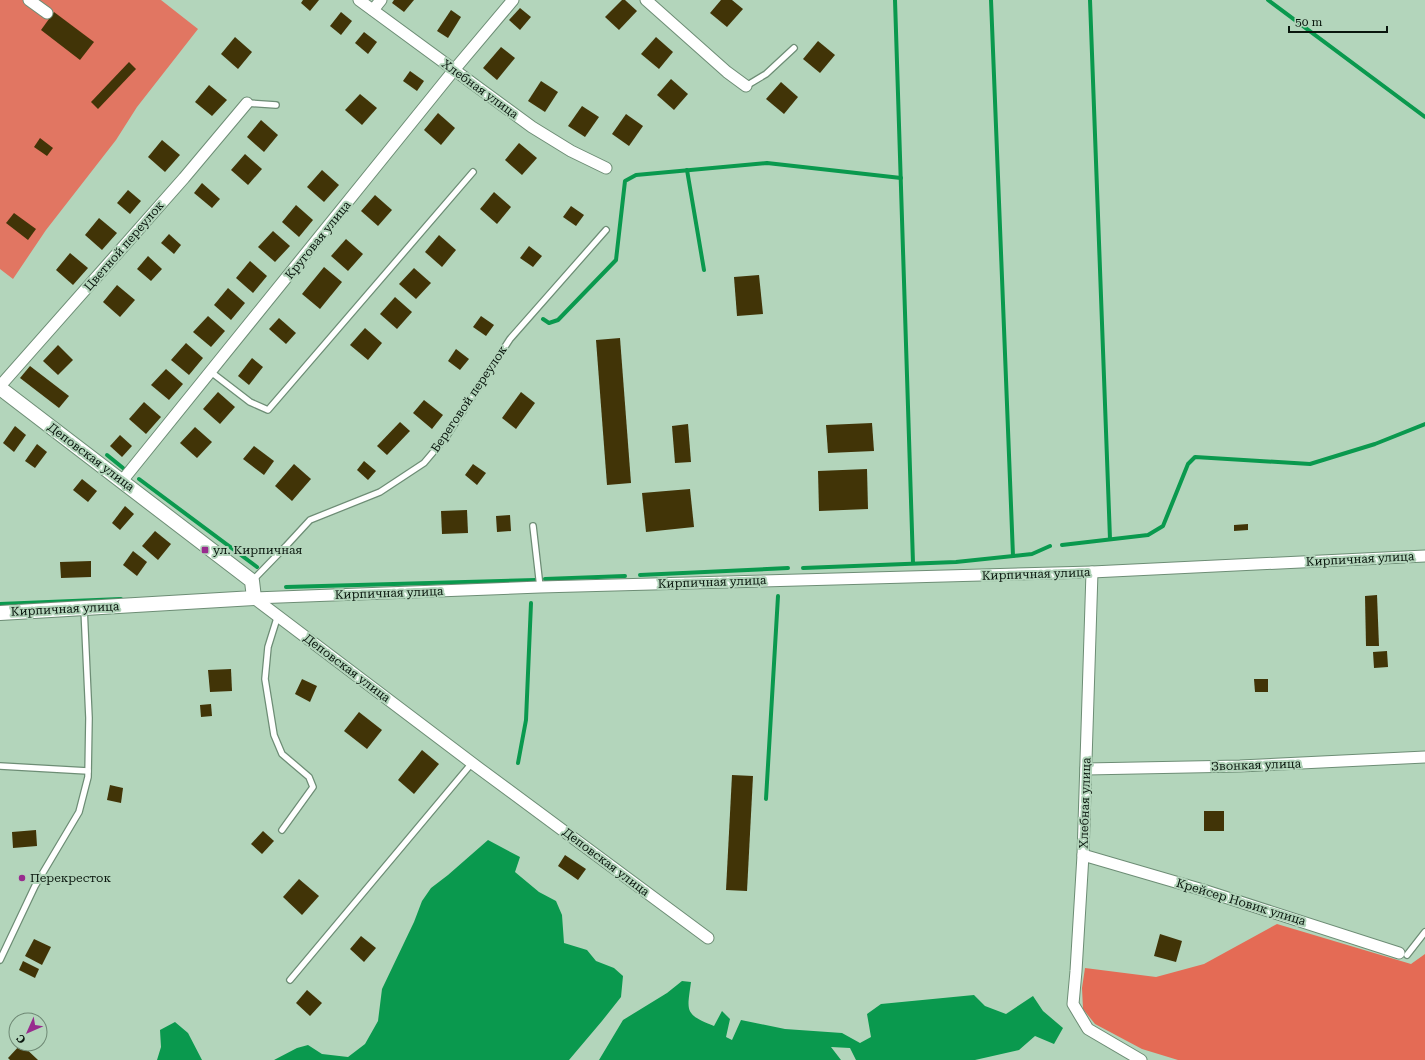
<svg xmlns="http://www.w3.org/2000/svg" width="1425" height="1060" viewBox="0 0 1425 1060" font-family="'Roboto Serif',serif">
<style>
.green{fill:#e17662}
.forest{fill:#e46b55}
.water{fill:#0a994e}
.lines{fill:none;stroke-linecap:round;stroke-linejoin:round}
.stream{stroke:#0a994e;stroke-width:4}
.building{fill:#413407}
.service-casing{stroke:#6d8d75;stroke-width:8}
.minor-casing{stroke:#6d8d75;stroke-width:13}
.tertiary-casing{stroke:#6d8d75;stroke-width:16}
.service{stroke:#fff;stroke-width:5.5}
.minor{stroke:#fff;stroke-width:11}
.tertiary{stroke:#fff;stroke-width:14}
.poi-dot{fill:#982c8e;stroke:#b3d5bb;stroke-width:1.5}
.labels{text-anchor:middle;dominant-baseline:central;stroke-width:4;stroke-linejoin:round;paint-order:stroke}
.street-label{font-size:12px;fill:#09160d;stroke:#b3d5bb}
.poi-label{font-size:12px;fill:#09160d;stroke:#b3d5bb;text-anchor:start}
</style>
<rect width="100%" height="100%" fill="#b3d5bb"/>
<path class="green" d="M 0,0 L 161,0 L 198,29 L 137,107 L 116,140 L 46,230 L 13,279 L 0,269 Z"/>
<path class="forest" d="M 1277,924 L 1411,964 L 1425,954 L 1425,1060 L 1178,1060 L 1142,1049 L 1095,1024 L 1083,1009 L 1082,988 L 1085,968 L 1156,977 L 1204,964 Z"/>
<g class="water">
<path d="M 488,840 L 520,857 L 515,872 L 539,892 L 556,901 L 562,915 L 564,943 L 587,950 L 596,961 L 614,968 L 623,976 L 621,997 L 602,1021 L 569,1060 L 274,1060 L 297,1048 L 308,1045 L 322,1054 L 348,1057 L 365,1044 L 378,1021 L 382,989 L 414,922 L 422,901 L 431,888 L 448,875 Z"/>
<path d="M 682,981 L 691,982 C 687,1012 684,1014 714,1026 L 722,1011 L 730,1019 L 726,1037 L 732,1040 L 741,1020 L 785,1029 L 842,1033 L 860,1043 L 871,1037 L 867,1014 L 881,1004 L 974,995 L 985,1006 L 1006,1014 L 1033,996 L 1043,1011 L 1063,1028 L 1054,1044 L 1035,1036 L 1019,1050 L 975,1060 L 856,1060 L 850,1048 L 831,1047 L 841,1060 L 599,1060 L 623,1020 L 667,993 Z"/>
<path d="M 175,1022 L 188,1033 L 202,1060 L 157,1060 L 161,1047 L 160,1030 Z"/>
</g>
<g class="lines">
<g class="stream">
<path d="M 895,0 L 913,563"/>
<path d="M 991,0 L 1013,556"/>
<path d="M 1090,0 L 1110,539"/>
<path d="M 1268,0 L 1425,117"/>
<path d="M 687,170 L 704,270"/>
<path d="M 543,319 L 549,323 L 558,320 L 616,260 L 625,181 L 636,175 L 767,163 L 901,178"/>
<path d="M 107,455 L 123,468"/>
<path d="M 139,479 L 257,567"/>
<path d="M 1062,545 L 1148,535 L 1163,526 L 1188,464 L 1195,457 L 1310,464 L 1375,444 L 1425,424"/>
<path d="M 803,568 L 956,562 L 1032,554 L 1050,546"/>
<path d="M 640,575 L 788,568"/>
<path d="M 545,579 L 625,576"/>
<path d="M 286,587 L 536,580"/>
<path d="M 0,604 L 121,599"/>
<path d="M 518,763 L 526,720 L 531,603"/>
<path d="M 766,799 L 778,596"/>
</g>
</g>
<g class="building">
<path d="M 303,0 L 319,0 L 310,11 L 301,3 Z"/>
<path d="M 394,0 L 414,0 L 404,12 L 392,3 Z"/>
<path d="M 622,0 L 625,0 L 637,11 L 619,30 L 605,17 Z"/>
<path d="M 721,0 L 732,0 L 743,9 L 727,27 L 710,13 Z"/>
<path d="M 520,8 L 531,17 L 520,30 L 509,20 Z"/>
<path d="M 451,10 L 461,17 L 448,38 L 437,31 Z"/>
<path d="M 54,12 L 94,42 L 80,60 L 41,30 Z"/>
<path d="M 341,12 L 352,21 L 341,35 L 330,26 Z"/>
<path d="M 364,32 L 377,42 L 368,54 L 355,43 Z"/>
<path d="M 235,37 L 252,52 L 238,69 L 221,54 Z"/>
<path d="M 656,37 L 673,52 L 659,69 L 641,54 Z"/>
<path d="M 818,41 L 835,55 L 820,73 L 803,59 Z"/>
<path d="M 501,47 L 515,58 L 497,80 L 483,68 Z"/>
<path d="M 129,62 L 136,69 L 98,109 L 91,102 Z"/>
<path d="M 410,71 L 424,81 L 417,91 L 403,81 Z"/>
<path d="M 671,79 L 688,94 L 674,110 L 657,95 Z"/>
<path d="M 541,81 L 558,92 L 545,112 L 528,101 Z"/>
<path d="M 781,82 L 798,97 L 784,114 L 766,99 Z"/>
<path d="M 209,85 L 227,100 L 212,116 L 195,102 Z"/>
<path d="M 360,94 L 377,108 L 362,125 L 345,110 Z"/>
<path d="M 582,106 L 599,117 L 585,137 L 568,126 Z"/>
<path d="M 438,113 L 455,128 L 441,145 L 424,130 Z"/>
<path d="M 626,114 L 643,126 L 629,146 L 612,134 Z"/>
<path d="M 261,120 L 278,135 L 264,152 L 247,137 Z"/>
<path d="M 40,138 L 53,148 L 47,156 L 34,147 Z"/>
<path d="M 162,140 L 180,155 L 165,172 L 148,157 Z"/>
<path d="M 519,143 L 537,158 L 522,175 L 505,160 Z"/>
<path d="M 245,154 L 262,169 L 248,185 L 231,170 Z"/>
<path d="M 322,170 L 339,185 L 324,202 L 307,187 Z"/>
<path d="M 202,183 L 220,199 L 212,208 L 194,193 Z"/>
<path d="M 128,190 L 141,201 L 130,214 L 117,203 Z"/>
<path d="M 494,192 L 511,207 L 497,224 L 480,209 Z"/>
<path d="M 375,195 L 392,210 L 378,226 L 361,211 Z"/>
<path d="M 296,205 L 313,220 L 299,237 L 282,222 Z"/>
<path d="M 571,206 L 584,215 L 576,226 L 563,217 Z"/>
<path d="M 14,213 L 36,229 L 28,240 L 6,223 Z"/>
<path d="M 99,218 L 117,233 L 102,250 L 85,235 Z"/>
<path d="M 273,231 L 290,246 L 275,262 L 258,247 Z"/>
<path d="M 169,234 L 181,245 L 174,254 L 161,243 Z"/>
<path d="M 439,235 L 456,250 L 442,267 L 425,252 Z"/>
<path d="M 346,239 L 363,254 L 348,271 L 331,256 Z"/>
<path d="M 529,246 L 542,256 L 533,267 L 520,258 Z"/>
<path d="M 70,253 L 88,268 L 73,285 L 56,270 Z"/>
<path d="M 148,256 L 162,269 L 151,281 L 137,269 Z"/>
<path d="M 250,261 L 267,276 L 253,293 L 236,278 Z"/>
<path d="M 324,267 L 342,282 L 320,309 L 302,294 Z"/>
<path d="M 414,268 L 431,283 L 416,299 L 399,284 Z"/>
<path d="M 759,275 L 763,314 L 737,316 L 734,277 Z"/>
<path d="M 117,285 L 135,300 L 120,317 L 103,302 Z"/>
<path d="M 228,288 L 245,303 L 231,320 L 214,305 Z"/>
<path d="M 395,297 L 412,312 L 397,329 L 380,314 Z"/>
<path d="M 208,316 L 225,331 L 211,347 L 193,332 Z"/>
<path d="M 481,316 L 494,325 L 486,336 L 473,327 Z"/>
<path d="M 279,318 L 296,333 L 286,344 L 269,329 Z"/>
<path d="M 365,328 L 382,343 L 368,360 L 350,345 Z"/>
<path d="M 620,338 L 631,483 L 607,485 L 596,340 Z"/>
<path d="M 186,343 L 203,358 L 189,375 L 171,360 Z"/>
<path d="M 58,345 L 73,360 L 58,375 L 43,361 Z"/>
<path d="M 456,349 L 469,359 L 460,370 L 448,361 Z"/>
<path d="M 252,358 L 263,367 L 249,385 L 238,376 Z"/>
<path d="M 30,366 L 69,396 L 59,408 L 20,378 Z"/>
<path d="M 166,369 L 183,384 L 169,400 L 151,385 Z"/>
<path d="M 218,392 L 235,407 L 220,424 L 203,409 Z"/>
<path d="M 521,392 L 535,403 L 516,429 L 502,418 Z"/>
<path d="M 424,400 L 443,415 L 432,429 L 413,413 Z"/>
<path d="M 144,402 L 161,417 L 146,434 L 129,419 Z"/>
<path d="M 400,422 L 410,431 L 387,455 L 377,446 Z"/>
<path d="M 872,423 L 874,451 L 828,453 L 826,425 Z"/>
<path d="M 688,424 L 691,462 L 675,463 L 672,426 Z"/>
<path d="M 15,426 L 26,435 L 14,452 L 3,443 Z"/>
<path d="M 195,427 L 212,442 L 197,458 L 180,443 Z"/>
<path d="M 120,435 L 132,446 L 122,457 L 110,446 Z"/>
<path d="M 37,444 L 47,452 L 35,468 L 25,461 Z"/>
<path d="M 254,446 L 274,461 L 264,475 L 243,459 Z"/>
<path d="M 364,461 L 376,471 L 368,480 L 357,470 Z"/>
<path d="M 294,464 L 311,479 L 292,501 L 275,486 Z"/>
<path d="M 473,464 L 486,473 L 477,485 L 465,475 Z"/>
<path d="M 867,469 L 868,509 L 819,511 L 818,471 Z"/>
<path d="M 82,479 L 97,491 L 88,502 L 73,490 Z"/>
<path d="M 690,489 L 694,527 L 646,532 L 642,493 Z"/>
<path d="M 125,506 L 134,514 L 120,530 L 112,523 Z"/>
<path d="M 467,510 L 468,533 L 442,534 L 441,511 Z"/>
<path d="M 510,515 L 511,531 L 497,532 L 496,516 Z"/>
<path d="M 1248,524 L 1248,530 L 1234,531 L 1234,525 Z"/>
<path d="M 155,531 L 171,544 L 158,560 L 142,546 Z"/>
<path d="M 133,551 L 147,562 L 137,576 L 123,565 Z"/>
<path d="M 91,561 L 91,577 L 61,578 L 60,562 Z"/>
<path d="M 1377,595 L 1379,646 L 1366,646 L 1365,596 Z"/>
<path d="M 1387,651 L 1388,667 L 1374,668 L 1373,652 Z"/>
<path d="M 231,669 L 232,691 L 210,692 L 208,670 Z"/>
<path d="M 302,679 L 317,686 L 310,702 L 295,694 Z"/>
<path d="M 1254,679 L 1268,679 L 1268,692 L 1255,692 Z"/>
<path d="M 211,704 L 212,716 L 201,717 L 200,705 Z"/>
<path d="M 359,712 L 382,730 L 367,749 L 344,731 Z"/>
<path d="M 422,750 L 439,764 L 414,794 L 398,780 Z"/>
<path d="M 732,775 L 753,776 L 747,891 L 726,890 Z"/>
<path d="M 110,785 L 123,788 L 121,803 L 107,800 Z"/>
<rect x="1204" y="811" width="20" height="20"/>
<path d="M 36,830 L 37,846 L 13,848 L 12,832 Z"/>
<path d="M 263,831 L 274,841 L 262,854 L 251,844 Z"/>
<path d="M 565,855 L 586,869 L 578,880 L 558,866 Z"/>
<path d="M 299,879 L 319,896 L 302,915 L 283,897 Z"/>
<path d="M 1160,934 L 1182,941 L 1176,962 L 1154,956 Z"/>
<path d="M 361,936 L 376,948 L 364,962 L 350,949 Z"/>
<path d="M 34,939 L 51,947 L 42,965 L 25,956 Z"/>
<path d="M 23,961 L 39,969 L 35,978 L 19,970 Z"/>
<path d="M 307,990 L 322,1003 L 310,1016 L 296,1003 Z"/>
<path d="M 21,1044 L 38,1060 L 10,1060 L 8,1058 Z"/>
</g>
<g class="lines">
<g class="service-casing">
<g id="service">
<path d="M 746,86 L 766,74 L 794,48"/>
<path d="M 247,103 L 276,105"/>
<path d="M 211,372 L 250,402 L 268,410 L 473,172"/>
<path d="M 533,526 L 540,587"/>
<path d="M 252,581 L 286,546 L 310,520 L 380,492 L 424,463 L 446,437 L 510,339 L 606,230"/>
<path d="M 278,615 L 268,647 L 265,679 L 274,735 L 282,754 L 309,777 L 313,787 L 282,830"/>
<path d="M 0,766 L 88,771"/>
<path d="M 1407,955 L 1425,932"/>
<path d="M 0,960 L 35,886 L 79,812 L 88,777 L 89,718 L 84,608"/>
<path d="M 290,980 L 472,763"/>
</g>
</g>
<g class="minor-casing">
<g id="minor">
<path d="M 29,0 L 47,13"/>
<path d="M 359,0 L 532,127 L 571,151 L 606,168"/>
<path d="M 646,0 L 727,72 L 746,86"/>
<path d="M 373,10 L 381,0"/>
<path d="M 0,386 L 184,178 L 247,103"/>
<path d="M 122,481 L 454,70 L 513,0"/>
<path d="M 1092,572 L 1083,855 L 1076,971 L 1073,1004 L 1088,1029 L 1141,1060"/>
<path d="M 254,598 L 540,587 L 1092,572 L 1425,556"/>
<path d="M 254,598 L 472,763 L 708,938"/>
<path d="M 1086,769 L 1240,766 L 1425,757"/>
<path d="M 1083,855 L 1203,890 L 1399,953"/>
</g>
</g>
<g class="tertiary-casing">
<path id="tertiary" d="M 0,388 L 252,581 L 254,598 L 0,613"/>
</g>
<use href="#service" class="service"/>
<use href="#minor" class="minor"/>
<use href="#tertiary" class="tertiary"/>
</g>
<g class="poi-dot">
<rect x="201" y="546" width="8" height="8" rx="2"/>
<circle cx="22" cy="878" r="4"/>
</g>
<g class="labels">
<g class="street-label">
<text transform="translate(480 89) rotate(36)">Хлебная улица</text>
<text transform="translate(318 240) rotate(-51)">Круговая улица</text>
<text transform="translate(124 246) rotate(-49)">Цветной переулок</text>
<text transform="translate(469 399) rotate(-56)">Береговой переулок</text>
<text transform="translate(91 457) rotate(37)">Деповская улица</text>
<text transform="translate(1360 559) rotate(-3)">Кирпичная улица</text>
<text transform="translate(1036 574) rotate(-2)">Кирпичная улица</text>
<text transform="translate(712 582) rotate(-2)">Кирпичная улица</text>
<text transform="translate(389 593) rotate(-2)">Кирпичная улица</text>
<text transform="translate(65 609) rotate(-3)">Кирпичная улица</text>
<text transform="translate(347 668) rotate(37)">Деповская улица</text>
<text transform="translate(1256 765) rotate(-2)">Звонкая улица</text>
<text transform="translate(1085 803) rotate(-88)">Хлебная улица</text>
<text transform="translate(606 862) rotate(37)">Деповская улица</text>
<text transform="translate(1241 902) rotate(17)">Крейсер Новик улица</text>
</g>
<g class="poi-label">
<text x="213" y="550">ул. Кирпичная</text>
<text x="30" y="878">Перекресток</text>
</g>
</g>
<g transform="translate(28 1032) rotate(225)"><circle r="19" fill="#b3d5bb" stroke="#6f8975"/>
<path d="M0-3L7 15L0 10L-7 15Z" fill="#982c8e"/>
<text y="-6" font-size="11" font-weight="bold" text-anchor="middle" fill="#09160d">С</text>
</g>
<path d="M1289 26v6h98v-6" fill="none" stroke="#09160d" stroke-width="2"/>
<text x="1295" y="26" font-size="12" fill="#09160d" stroke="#b3d5bb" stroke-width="3" paint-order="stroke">50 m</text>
</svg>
